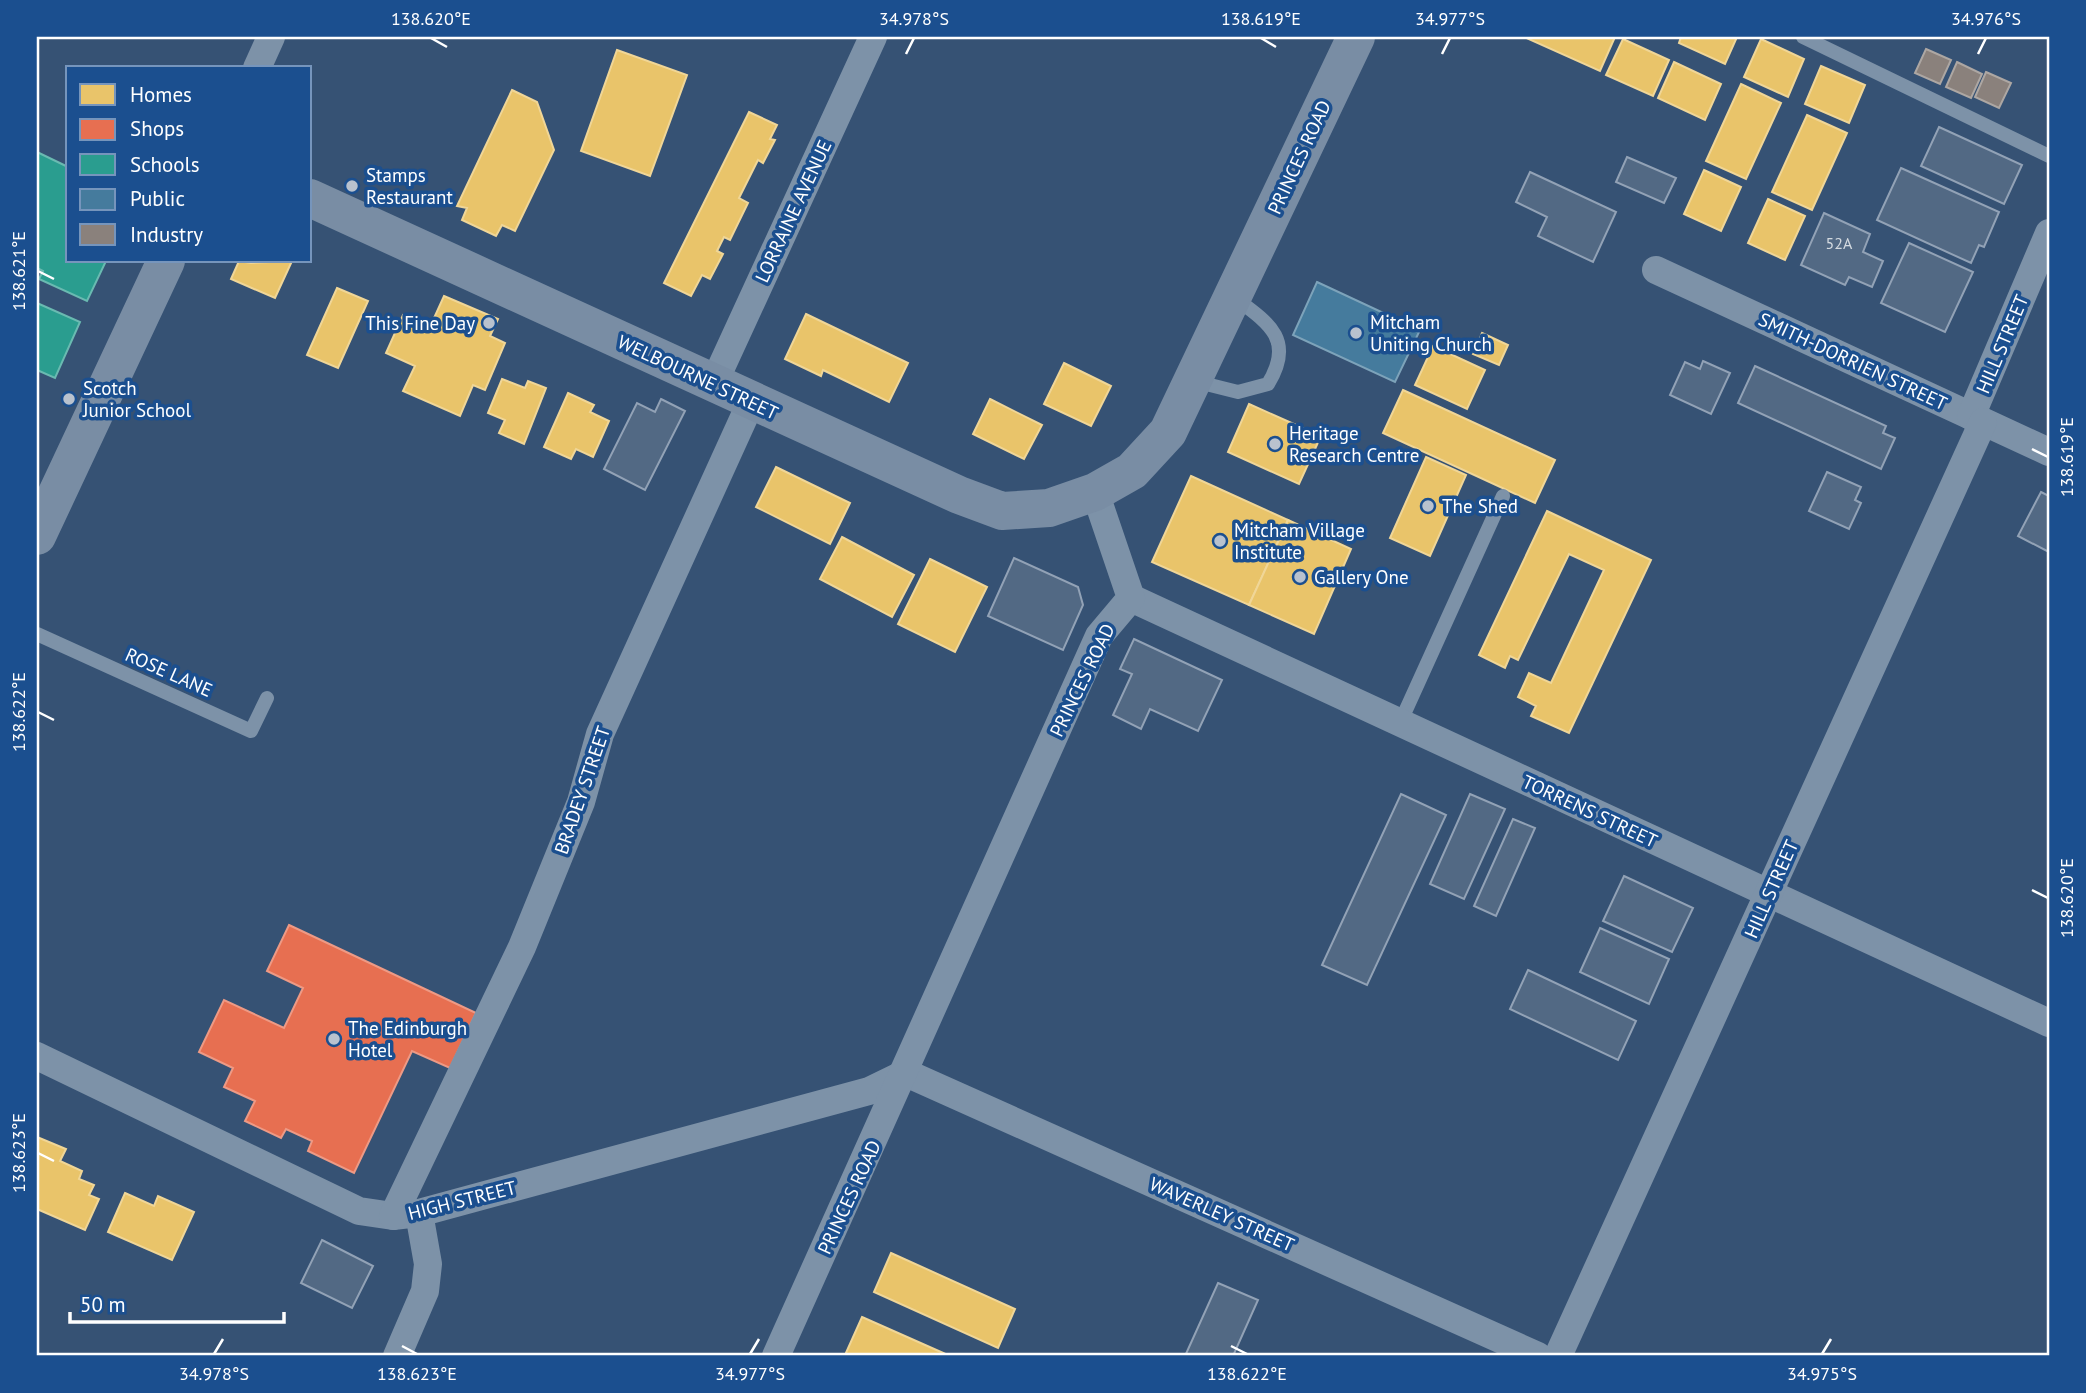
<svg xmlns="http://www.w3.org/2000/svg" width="2086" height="1393" viewBox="0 0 2086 1393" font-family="'PT Sans',sans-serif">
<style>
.homes{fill:#e9c46a;stroke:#f0d697;stroke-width:2}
.shops{fill:#e76f51;stroke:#ee9a85;stroke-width:2}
.schools{fill:#2a9d8f;stroke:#6abab1;stroke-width:2}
.public{fill:#457b9d;stroke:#7da3ba;stroke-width:2}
.industry{fill:#8a817c;stroke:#ada7a3;stroke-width:2}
.building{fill:#526984;stroke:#92a2b6;stroke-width:2}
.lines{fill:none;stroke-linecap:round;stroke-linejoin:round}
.lane{stroke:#7d92a8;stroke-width:14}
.street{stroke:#7d92a8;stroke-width:28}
.secondary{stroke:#798da4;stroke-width:38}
.ticks{fill:none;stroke:#fff;stroke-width:2.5}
.poi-dot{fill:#b9c2ce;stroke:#1b4f8f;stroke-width:2.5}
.labels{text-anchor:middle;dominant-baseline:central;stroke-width:7;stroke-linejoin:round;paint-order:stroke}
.number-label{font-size:16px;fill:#d4dae0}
.street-label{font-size:19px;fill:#fff;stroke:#1b4f8f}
.poi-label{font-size:19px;fill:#fff;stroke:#1b4f8f;text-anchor:start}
.neatline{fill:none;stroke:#fff;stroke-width:2.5}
.ticks-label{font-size:18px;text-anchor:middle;fill:#fff}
</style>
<rect width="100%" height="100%" fill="#365274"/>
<g class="homes">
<path d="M 1524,37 L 1615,37 L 1600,71 Z"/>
<path d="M 1681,37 L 1737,37 L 1725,64 L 1679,43 Z"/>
<path d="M 1623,39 L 1669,60 L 1653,96 L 1606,75 Z"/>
<path d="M 1761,39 L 1804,59 L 1788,97 L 1744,77 Z"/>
<path d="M 617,50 L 687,75 L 650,176 L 581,151 Z"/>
<path d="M 1674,62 L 1721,84 L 1705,120 L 1658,98 Z"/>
<path d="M 1821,66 L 1865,85 L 1849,123 L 1805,104 Z"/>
<path d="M 1741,84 L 1781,103 L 1746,179 L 1706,161 Z"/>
<path d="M 512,90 L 537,102 L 554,150 L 515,231 L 502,225 L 496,236 L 462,220 L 467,208 L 457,206 Z"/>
<path d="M 749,112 L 777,125 L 770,139 L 775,140 L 763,163 L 758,160 L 739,198 L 748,203 L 730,240 L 724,237 L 717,251 L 723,254 L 710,279 L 702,275 L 691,296 L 664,283 Z"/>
<path d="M 1807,115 L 1847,133 L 1812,210 L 1772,192 Z"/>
<path d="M 1704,170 L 1741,187 L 1721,231 L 1684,214 Z"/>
<path d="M 1768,199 L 1805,216 L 1785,260 L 1748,243 Z"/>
<path d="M 239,261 L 251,263 L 292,261 L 275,298 L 231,279 Z"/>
<path d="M 337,288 L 368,301 L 338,368 L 307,355 Z"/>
<path d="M 444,296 L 498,319 L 490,336 L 505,343 L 485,390 L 473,385 L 460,416 L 403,391 L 415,366 L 386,353 L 403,315 L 430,327 Z"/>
<path d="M 806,314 L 908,363 L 889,402 L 823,370 L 821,376 L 785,359 Z"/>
<path d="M 1482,333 L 1508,345 L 1499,365 L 1473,354 Z"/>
<path d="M 1433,346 L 1485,370 L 1467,409 L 1415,385 Z"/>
<path d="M 1064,363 L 1111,386 L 1091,426 L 1044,404 Z"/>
<path d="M 502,379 L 525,388 L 528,381 L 546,388 L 524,444 L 499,433 L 505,420 L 488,413 Z"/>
<path d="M 1403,390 L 1555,460 L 1535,503 L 1383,433 Z"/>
<path d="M 568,393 L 594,405 L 590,412 L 609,421 L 593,457 L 576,449 L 571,459 L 544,447 Z"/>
<path d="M 990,399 L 1042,425 L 1024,459 L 973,434 Z"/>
<path d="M 1249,404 L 1321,436 L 1299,484 L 1228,452 Z"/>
<path d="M 1426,457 L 1466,475 L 1430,556 L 1390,538 Z"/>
<path d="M 776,467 L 850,503 L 830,544 L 756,507 Z"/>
<path d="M 1191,476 L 1288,520 L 1249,605 L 1152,562 Z"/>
<path d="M 1547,511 L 1651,560 L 1569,733 L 1531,716 L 1536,706 L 1518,697 L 1529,673 L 1551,683 L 1604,570 L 1569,554 L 1518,660 L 1510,656 L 1505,668 L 1479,655 Z"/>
<path d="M 1288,520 L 1351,549 L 1314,634 L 1249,605 Z"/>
<path d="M 842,537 L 914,575 L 892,617 L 820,579 Z"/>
<path d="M 930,559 L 987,587 L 955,652 L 898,624 Z"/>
<path d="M 37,1137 L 66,1149 L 60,1161 L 82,1171 L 79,1179 L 94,1185 L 89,1195 L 99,1199 L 85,1230 L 37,1209 Z"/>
<path d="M 125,1193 L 154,1206 L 158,1196 L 194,1212 L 172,1260 L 108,1232 Z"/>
<path d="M 891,1253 L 1015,1309 L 998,1348 L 874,1292 Z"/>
<path d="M 862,1317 L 950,1356 L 845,1355 Z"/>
</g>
<path class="shops" d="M 289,925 L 476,1013 L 450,1068 L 412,1051 L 354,1173 L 308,1151 L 312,1141 L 286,1129 L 281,1138 L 245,1121 L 255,1101 L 224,1087 L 233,1068 L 199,1052 L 224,1000 L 284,1028 L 303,988 L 267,971 Z"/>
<g class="schools">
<path d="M 37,152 L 68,167 L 68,261 L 106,261 L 87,301 L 39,279 L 43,271 L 37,268 Z"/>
<path d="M 37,303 L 80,322 L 55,378 L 37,370 Z"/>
</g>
<path class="public" d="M 1317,282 L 1420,330 L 1395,382 L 1293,335 Z"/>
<g class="industry">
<path d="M 1926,49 L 1951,60 L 1940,84 L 1915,73 Z"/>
<path d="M 1957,62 L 1982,74 L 1971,98 L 1946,87 Z"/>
<path d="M 1986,72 L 2011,83 L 1999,108 L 1975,97 Z"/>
</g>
<g class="building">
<path d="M 1939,127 L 2022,165 L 2004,204 L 1921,166 Z"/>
<path d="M 1627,157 L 1676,178 L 1664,203 L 1616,182 Z"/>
<path d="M 1901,168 L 1999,212 L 1984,247 L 1979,245 L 1971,263 L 1877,220 Z"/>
<path d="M 1530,172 L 1616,212 L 1593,262 L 1538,236 L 1547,217 L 1516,202 Z"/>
<path d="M 1824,213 L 1870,234 L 1863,252 L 1883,261 L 1872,287 L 1849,277 L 1845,285 L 1801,265 Z"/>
<path d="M 1909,243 L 1973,272 L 1945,332 L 1881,303 Z"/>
<path d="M 1703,361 L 1730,373 L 1711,414 L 1670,395 L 1685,362 L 1700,369 Z"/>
<path d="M 1755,366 L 1886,426 L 1883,433 L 1895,438 L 1881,469 L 1738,403 Z"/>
<path d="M 661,399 L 685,411 L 645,490 L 604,469 L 637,403 L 655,412 Z"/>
<path d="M 1827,472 L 1861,487 L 1855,500 L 1861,503 L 1849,529 L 1809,511 Z"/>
<path d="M 2041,492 L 2049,496 L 2049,552 L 2018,536 Z"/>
<path d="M 1014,558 L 1078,587 L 1083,605 L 1063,650 L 988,616 Z"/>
<path d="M 1134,639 L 1222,680 L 1198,731 L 1150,709 L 1141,729 L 1113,715 L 1132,674 L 1120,669 Z"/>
<path d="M 1401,794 L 1446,815 L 1367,985 L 1322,965 Z"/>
<path d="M 1470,794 L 1505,809 L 1464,899 L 1430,884 Z"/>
<path d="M 1513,819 L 1535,828 L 1496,916 L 1474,906 Z"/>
<path d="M 1624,876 L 1693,908 L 1672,952 L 1603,921 Z"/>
<path d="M 1600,928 L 1669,959 L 1649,1004 L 1580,972 Z"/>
<path d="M 1528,970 L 1636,1021 L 1618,1060 L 1510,1009 Z"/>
<path d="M 322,1240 L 373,1266 L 352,1308 L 301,1283 Z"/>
<path d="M 1218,1283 L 1258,1300 L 1233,1356 L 1185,1356 Z"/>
</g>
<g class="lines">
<g class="lane">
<path d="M 1803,37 L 2049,156"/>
<path d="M 1194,381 L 1238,392 L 1268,384 C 1295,340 1269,323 1235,298"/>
<path d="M 37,634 L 251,731 L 267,698"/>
<path d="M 1400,723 L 1503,496"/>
</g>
<g class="street">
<path d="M 257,68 L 271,37"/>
<path d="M 1656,270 L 2049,452"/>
<path d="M 713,385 L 873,37"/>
<path d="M 1971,416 L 2049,233"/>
<path d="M 1131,598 L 2049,1023"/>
<path d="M 37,1056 L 359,1211 L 393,1216 L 419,1213 L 869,1091 L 906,1073 L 1538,1356"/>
<path d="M 393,1216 L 522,947 L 581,802 L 600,734 L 751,402"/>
<path d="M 397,1356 L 425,1291 L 428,1264 L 419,1213"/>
<path d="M 776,1356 L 1099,636 L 1131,598 L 1095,492"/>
<path d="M 1558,1356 L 1983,422"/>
</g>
<g class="secondary">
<path d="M 310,198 L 959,495 L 1002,511 L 1049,508 L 1095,492 L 1132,471 L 1168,432 L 1356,37"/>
<path d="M 37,536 L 166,261"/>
</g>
</g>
<path class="ticks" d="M 431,38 L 447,47M 1261,38 L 1276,47M 906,54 L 914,38M 1442,54 L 1450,38M 1978,54 L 1986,38M 38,271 L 54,279M 2032,449 L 2048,457M 38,712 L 54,720M 2032,890 L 2048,898M 38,1153 L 54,1161M 402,1346 L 417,1354M 1231,1346 L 1247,1354M 214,1354 L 223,1339M 750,1354 L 759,1339M 1822,1354 L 1831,1339"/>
<g class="poi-dot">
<circle cx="352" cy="186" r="7"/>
<circle cx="489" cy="323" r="7"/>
<circle cx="1356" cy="333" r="7"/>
<circle cx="69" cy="399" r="7"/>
<circle cx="1275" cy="444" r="7"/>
<circle cx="1428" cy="506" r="7"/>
<circle cx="1220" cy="541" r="7"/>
<circle cx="1300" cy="577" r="7"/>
<circle cx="334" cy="1039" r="7"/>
</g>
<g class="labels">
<g class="number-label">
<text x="1839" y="243">52A</text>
</g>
<g class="street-label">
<text transform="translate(1299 157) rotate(-65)">PRINCES ROAD</text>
<text transform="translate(793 211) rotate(-65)">LORRAINE AVENUE</text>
<text transform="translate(2002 344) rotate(-67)">HILL STREET</text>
<text transform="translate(1853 361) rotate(25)">SMITH-DORRIEN STREET</text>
<text transform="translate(698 377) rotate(25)">WELBOURNE STREET</text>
<text transform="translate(169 672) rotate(24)">ROSE LANE</text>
<text transform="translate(1082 680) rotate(-64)">PRINCES ROAD</text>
<text transform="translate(582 790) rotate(-71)">BRADEY STREET</text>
<text transform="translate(1590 811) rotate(25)">TORRENS STREET</text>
<text transform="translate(1771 889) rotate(-66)">HILL STREET</text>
<text transform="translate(849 1197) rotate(-65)">PRINCES ROAD</text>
<text transform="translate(462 1200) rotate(-14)">HIGH STREET</text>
<text transform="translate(1222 1214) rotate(24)">WAVERLEY STREET</text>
</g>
<g class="poi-label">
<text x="366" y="175">Stamps<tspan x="366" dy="22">Restaurant</tspan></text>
<text x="1370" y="322">Mitcham<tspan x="1370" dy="22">Uniting Church</tspan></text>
<text x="475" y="323" text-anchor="end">This Fine Day</text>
<text x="83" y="388">Scotch<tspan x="83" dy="22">Junior School</tspan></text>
<text x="1289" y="433">Heritage<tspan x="1289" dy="22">Research Centre</tspan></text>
<text x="1442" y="506">The Shed</text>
<text x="1234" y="530">Mitcham Village<tspan x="1234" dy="22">Institute</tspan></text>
<text x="1314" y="577">Gallery One</text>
<text x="348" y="1028">The Edinburgh<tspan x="348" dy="22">Hotel</tspan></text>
</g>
</g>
<rect width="2086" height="1393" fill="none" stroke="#1b4f8f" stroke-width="77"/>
<rect x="66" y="66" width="245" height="196" fill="#1b4f8f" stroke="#7695bc" stroke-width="2"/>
<rect x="80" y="84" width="35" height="21" fill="#e9c46a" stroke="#7695bc" stroke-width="2"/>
<text x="130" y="102" font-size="21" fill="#ffffff">Homes</text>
<rect x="80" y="119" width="35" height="21" fill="#e76f51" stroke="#7695bc" stroke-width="2"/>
<text x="130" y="136" font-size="21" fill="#ffffff">Shops</text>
<rect x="80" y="154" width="35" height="21" fill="#2a9d8f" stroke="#7695bc" stroke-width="2"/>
<text x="130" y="172" font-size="21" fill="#ffffff">Schools</text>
<rect x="80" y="189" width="35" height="21" fill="#457b9d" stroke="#7695bc" stroke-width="2"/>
<text x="130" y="206" font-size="21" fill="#ffffff">Public</text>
<rect x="80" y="224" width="35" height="21" fill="#8a817c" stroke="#7695bc" stroke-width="2"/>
<text x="130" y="242" font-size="21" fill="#ffffff">Industry</text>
<path d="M70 1312v10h214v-10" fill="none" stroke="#ffffff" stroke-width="3.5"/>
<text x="80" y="1312" font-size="21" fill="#ffffff" stroke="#1b4f8f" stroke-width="5" paint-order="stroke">50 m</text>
<rect x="38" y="38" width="2010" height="1316" class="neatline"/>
<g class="ticks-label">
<text x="431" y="25">138.620°E</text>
<text x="914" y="25">34.978°S</text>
<text x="1261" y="25">138.619°E</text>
<text x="1450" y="25">34.977°S</text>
<text x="1986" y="25">34.976°S</text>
<text transform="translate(19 271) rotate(-90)" y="6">138.621°E</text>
<text transform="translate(2067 457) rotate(-90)" y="6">138.619°E</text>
<text transform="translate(19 712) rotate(-90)" y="6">138.622°E</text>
<text transform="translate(2067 898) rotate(-90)" y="6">138.620°E</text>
<text transform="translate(19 1153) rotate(-90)" y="6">138.623°E</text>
<text x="214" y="1380">34.978°S</text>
<text x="417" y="1380">138.623°E</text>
<text x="750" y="1380">34.977°S</text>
<text x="1247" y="1380">138.622°E</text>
<text x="1822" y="1380">34.975°S</text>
</g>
</svg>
